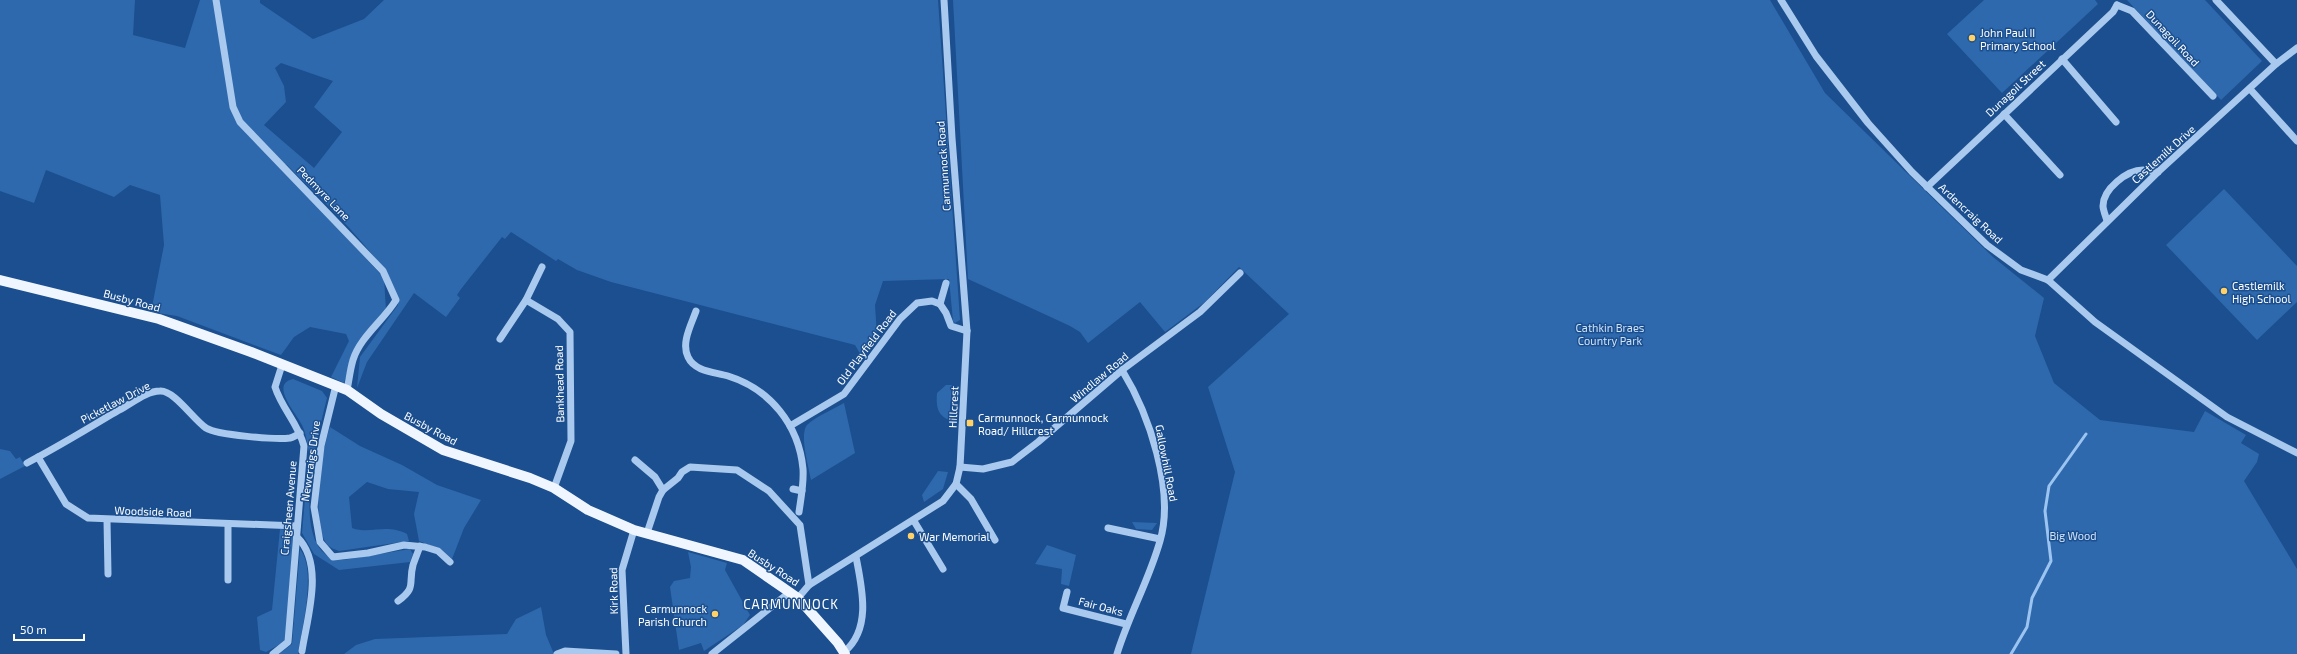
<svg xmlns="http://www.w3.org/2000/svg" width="2297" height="654" viewBox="0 0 2297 654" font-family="'Exo 2',sans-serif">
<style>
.green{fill:#2e69ad;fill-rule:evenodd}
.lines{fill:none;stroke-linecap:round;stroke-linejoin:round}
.stream{stroke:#9cc4f0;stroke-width:3}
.minor{stroke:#a9c9ee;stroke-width:7}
.major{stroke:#f0f6ff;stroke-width:10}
.poi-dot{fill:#ffd166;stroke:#1b4f8f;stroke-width:1.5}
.labels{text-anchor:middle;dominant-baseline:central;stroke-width:3;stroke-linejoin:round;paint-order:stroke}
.poi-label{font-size:11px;fill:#fff;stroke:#1b4f8f;text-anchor:start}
.street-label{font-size:11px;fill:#fff;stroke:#1b4f8f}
.park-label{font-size:11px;fill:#cfe3fa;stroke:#1b4f8f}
.quarter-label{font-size:13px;letter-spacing:1px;fill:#fff;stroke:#1b4f8f}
</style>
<rect width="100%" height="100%" fill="#1b4f8f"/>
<g class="green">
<path d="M 0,0 L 135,0 L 133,35 L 185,48 L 200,0 L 260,0 L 260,3 L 313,39 L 364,19 L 384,0 L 938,0 L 960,320 L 955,323 L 953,321 L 949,279 L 883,281 L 875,305 L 877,336 L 862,357 L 855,345 L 611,282 L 577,270 L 558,259 L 556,261 L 511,232 L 505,239 L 502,237 L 461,289 L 457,295 L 460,298 L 446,317 L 414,293 L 367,362 L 357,388 L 360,357 L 398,305 C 399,269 313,192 287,165 L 278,163 L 384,278 L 386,310 L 348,369 L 344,383 L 331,377 L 349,341 L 346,334 L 310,327 L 294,337 L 281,355 L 177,316 L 151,312 L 164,245 L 160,195 L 130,185 L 114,197 L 46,170 L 34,203 L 0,191 ZM 281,63 L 333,81 L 314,107 L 342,132 L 314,168 L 264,125 L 286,102 L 284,86 L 275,68 Z"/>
<path d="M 953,0 L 1770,0 L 1825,93 L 1993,257 L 2044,298 L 2035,336 L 2054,383 L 2100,420 L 2194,432 L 2205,411 L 2246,435 L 2241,443 L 2259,454 L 2257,462 L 2244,481 L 2297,569 L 2297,654 L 1191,654 L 1235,472 L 1208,387 L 1289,314 L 1239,267 L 1205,302 L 1165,332 L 1140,302 L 1088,343 L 1080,332 L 1070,326 L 968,279 Z"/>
<path d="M 1984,0 L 2095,0 L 2098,4 L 2002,93 L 1947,34 Z"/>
<path d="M 2127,0 L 2205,0 L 2262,61 L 2221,100 Z"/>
<path d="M 2224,189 L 2297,266 L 2297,302 L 2257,340 L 2166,245 Z"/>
<path d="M 293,379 L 322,391 L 327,398 C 319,431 284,558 343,560 L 410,549 L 413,554 L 410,562 L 339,570 L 314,554 L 302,533 L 309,452 C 307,443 306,433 302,425 C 297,414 269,384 293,379 Z"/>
<path d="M 946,385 L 952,385 L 949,420 C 937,415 936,406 937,393 Z"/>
<path d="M 844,403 L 855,453 L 811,480 C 809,468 799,434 807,425 C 815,417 834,409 844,403 Z"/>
<path d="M 330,427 L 360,446 L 402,465 L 437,485 L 481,500 L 464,528 L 452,559 L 442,550 L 419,541 L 414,514 L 419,492 L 388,489 L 367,482 L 349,497 L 352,528 C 371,535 385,523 407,534 L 409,541 L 339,551 C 334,549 330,548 326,543 C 311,520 321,453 330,427 Z"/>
<path d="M 0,449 L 10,451 L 16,459 L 20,457 L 25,466 L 0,479 Z"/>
<path d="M 938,471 L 948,472 L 943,489 L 924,502 L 922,495 Z"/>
<path d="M 1132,522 L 1157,523 L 1152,530 L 1136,529 Z"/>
<path d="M 280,529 L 290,531 L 293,537 L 286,641 L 266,652 L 260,650 L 257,617 L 272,610 Z"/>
<path d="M 1047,545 L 1076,555 L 1069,586 L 1061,584 L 1062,569 L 1035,564 Z"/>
<path d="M 300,549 C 317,570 302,628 298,654 L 279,654 L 292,644 Z"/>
<path d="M 688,552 L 727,563 L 725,570 L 750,615 L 743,625 L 704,651 L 701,643 L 679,650 L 670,587 L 674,581 L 690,578 L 691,567 Z"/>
<path d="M 541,607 L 546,635 L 554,654 L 344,654 L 356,645 L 375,639 L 507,634 L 516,619 Z"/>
</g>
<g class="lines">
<path class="stream" d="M 2011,654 L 2027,627 L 2032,598 L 2051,561 L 2045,511 L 2049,486 L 2086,434"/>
<g class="minor">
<path d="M 216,0 L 233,107 L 240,122 L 383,271 L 396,300 C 384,320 360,337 353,360 C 350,370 349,381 347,390"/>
<path d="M 1781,0 L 1816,56 L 1868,123 L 1912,172 L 1987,245 L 2021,270 L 2048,280 L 2095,322 L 2227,417 L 2297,453"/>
<path d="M 2216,0 L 2276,64"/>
<path d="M 2117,5 L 2132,11 L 2213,96"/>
<path d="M 2062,59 L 2116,122"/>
<path d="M 2250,89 L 2297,141"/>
<path d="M 2004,114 L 2060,175"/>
<path d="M 1927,187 L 2113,12 L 2117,5"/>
<path d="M 2107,221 C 2106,217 2103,210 2103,206 C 2103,189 2127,170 2143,170 C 2148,170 2154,172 2158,172"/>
<path d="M 2048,280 L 2158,172 L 2276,64 L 2297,48"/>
<path d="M 526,300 L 558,319 L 570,332 L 571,441 L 554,488"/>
<path d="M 940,304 L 946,283"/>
<path d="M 696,311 C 691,325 681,343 688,357 C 695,372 715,372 728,376 C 770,389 799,425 803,469 C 804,483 801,498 799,512"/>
<path d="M 500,339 L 526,300 L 542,267"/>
<path d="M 336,385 L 321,446 L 314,507 L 320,542 L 333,557 L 368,553 L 404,545 L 425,547 L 438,551 L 450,562"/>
<path d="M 790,426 L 844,394 L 900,319 L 917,303 L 932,301 L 940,304 L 946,313 L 951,326 L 967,331"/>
<path d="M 38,457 L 66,504 L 88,518 L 297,526"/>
<path d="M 635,460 L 655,477 L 663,490"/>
<path d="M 27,463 C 58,447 89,428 119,410 C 131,404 146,391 160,391 C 174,390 193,419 206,428 C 217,435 276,440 290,438 C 294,437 297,435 300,433"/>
<path d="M 960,467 L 983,469 L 1012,462 L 1038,442 L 1122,370 L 1200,312 L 1240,273"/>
<path d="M 956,484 L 971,499 L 995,540"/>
<path d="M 793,489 L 802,491"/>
<path d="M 107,520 L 108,574"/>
<path d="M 914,521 L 943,569"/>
<path d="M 1108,528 L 1160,539"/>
<path d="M 647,533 L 659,497 L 663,490 L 678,478 L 682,472 L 690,467 L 737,470 L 769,491 L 800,525 L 809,585"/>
<path d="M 297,537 C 325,564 307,618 302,651"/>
<path d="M 228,580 L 228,525"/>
<path d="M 1067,592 L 1063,608 L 1126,624"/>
<path d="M 798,598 L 809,585 L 943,501 L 956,484 L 960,467 L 967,331 L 952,138 L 944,0"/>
<path d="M 398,601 C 417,587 408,584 413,565 C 415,559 418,552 420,546"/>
<path d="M 844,652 C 872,629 862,588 856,557"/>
<path d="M 273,654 L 288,642 L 304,446 C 298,423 282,409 275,387 L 282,365"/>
<path d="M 557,654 L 565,651 L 616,654"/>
<path d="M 626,654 L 622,570 L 634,530"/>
<path d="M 712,654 L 790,592"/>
<path d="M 1117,654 C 1129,615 1149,580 1160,541 C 1175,490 1149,414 1122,370"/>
</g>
<path class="major" d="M 0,280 L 159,319 L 251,352 L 347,390 L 381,414 L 443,450 L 530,478 L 554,488 L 588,510 L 634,530 L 743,560 L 798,598 L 838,643 L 845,654"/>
</g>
<g class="poi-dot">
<circle cx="1972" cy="38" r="4"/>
<circle cx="2224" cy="291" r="4"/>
<rect x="966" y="419" width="8" height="8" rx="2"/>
<circle cx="911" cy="536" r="4"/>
<circle cx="715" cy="614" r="4"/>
</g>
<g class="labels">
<g class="poi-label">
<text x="1980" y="32">John Paul II<tspan x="1980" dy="13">Primary School</tspan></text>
<text x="2232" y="285">Castlemilk<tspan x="2232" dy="13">High School</tspan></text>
<text x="978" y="417">Carmunnock, Carmunnock<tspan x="978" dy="13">Road/ Hillcrest</tspan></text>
<text x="919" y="536">War Memorial</text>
<text x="707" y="608" text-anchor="end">Carmunnock<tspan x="707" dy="13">Parish Church</tspan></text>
</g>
<g class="street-label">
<text transform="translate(2173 38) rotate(47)">Dunagoil Road</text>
<text transform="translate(2015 88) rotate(-43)">Dunagoil Street</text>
<text transform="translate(2163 154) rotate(-42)">Castlemilk Drive</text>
<text transform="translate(943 166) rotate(-94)">Carmunnock Road</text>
<text transform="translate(324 193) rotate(46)">Pedmyre Lane</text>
<text transform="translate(1971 213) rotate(43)">Ardencraig Road</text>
<text transform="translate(132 300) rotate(15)">Busby Road</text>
<text transform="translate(866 347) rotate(-53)">Old Playfield Road</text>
<text transform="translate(1099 377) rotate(-40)">Windlaw Road</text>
<text transform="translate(559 384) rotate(-91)">Bankhead Road</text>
<text transform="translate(115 402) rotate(-28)">Picketlaw Drive</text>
<text transform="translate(953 407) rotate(-87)">Hillcrest</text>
<text transform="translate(431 428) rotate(28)">Busby Road</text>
<text transform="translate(310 461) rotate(-82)">Newcraigs Drive</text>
<text transform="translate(1167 463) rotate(79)">Gallowhill Road</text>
<text transform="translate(288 508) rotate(-85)">Craigsheen Avenue</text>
<text transform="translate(153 511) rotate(2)">Woodside Road</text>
<text transform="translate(774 567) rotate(33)">Busby Road</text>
<text transform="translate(613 591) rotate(-91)">Kirk Road</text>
<text transform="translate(1101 606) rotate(15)">Fair Oaks</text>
</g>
<g class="park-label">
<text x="1610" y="327">Cathkin Braes<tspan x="1610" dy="13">Country Park</tspan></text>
<text x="2073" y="535">Big Wood</text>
</g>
<g class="quarter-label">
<text x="791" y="604">CARMUNNOCK</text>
</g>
</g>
<path d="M14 634v6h70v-6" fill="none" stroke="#ffffff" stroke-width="2"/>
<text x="20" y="634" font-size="12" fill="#ffffff" stroke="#1b4f8f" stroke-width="3" paint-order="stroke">50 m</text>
</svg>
